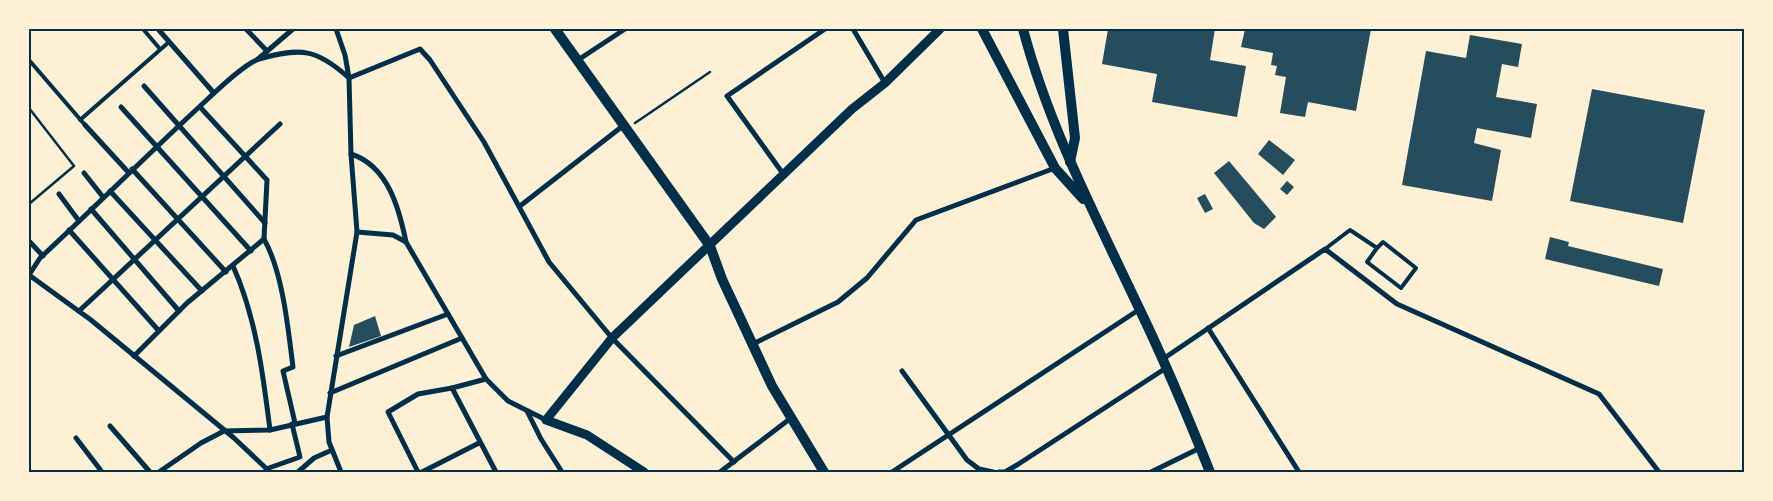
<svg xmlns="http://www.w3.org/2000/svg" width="1773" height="501" viewBox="0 0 1773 501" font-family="'Fira Sans Condensed',sans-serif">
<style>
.building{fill:#264d5e}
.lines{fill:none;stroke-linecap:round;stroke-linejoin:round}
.path{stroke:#003049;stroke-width:2.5}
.service{stroke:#003049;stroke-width:4}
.minor{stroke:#003049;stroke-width:5}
.tertiary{stroke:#003049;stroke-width:9}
.secondary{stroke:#003049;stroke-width:10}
.neatline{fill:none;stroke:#003049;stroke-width:2}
</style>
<rect width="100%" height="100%" fill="#fdf0d5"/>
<g class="building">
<path d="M 1108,29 L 1215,29 L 1210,60 L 1246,66 L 1237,117 L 1152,102 L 1157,74 L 1102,64 Z"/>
<path d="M 1245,29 L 1371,29 L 1356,111 L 1308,102 L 1305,117 L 1280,113 L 1286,77 L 1275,75 L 1277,66 L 1271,65 L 1273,53 L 1241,47 Z"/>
<path d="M 1470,35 L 1522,44 L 1518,67 L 1502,64 L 1496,97 L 1537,104 L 1531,138 L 1477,128 L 1474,143 L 1501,150 L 1492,201 L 1402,185 L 1426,51 L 1466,58 Z"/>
<path d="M 1592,89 L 1705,110 L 1683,223 L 1570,201 Z"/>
<path d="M 1269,140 L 1295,160 L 1283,175 L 1258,154 Z"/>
<path d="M 1229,161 L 1276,217 L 1264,229 L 1254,223 L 1214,173 Z"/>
<path d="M 1287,181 L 1294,187 L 1287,195 L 1280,189 Z"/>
<path d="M 1205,194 L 1213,209 L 1205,213 L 1197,198 Z"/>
<path d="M 1550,237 L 1569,242 L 1568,246 L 1663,269 L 1659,286 L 1545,259 Z"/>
<path d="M 375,316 L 381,336 L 349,347 L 354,325 Z"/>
</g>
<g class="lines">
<g class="path">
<path d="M 29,108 L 74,166 L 29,204"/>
<path d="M 635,123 L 710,72"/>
</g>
<g class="service">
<path d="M 143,29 L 160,49"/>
<path d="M 29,60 L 85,125"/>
<path d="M 80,120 L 169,42"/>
<path d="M 1325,249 L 1350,230 L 1377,248 L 1367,262 L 1401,288 L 1416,268 L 1383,242 L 1377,248"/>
</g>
<g class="minor">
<path d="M 158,29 L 213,92"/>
<path d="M 246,29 L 266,50"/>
<path d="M 336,29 L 345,55 L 349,78 L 351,154 L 357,232 L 327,417 L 329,442 L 341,472"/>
<path d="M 853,29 L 885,83"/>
<path d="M 258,59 L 293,29"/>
<path d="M 578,60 L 625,29"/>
<path d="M 144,86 L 265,223"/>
<path d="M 121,107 L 251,251"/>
<path d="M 200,107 L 267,180 L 264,239"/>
<path d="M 85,125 L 129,173"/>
<path d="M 351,154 C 388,166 399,208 406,242"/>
<path d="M 132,169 L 226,272"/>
<path d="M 84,173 L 103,197"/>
<path d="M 784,175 L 727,96 L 825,29"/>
<path d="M 110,191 L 202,291"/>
<path d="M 59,194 L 79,221"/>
<path d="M 520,206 L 624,125"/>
<path d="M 91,209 L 179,311"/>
<path d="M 69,230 L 159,331"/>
<path d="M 357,232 L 393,235 L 406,242 L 486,379 L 508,401 L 546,420"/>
<path d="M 264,239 C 283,273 288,328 293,367 L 283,371 L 295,423"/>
<path d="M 29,241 L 43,256"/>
<path d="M 233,266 C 256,317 263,374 270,430"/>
<path d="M 29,275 L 40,258 C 93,209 144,158 197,109 C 210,97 243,64 259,59 C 301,47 317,49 349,78 L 420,49 L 430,60 L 484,142 L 549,262 L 612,338 L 734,462"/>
<path d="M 29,275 L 91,320 L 234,438 L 270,472"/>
<path d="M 79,311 L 280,124"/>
<path d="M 1208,328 L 1299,472"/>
<path d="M 753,344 L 838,302 L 867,278 L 916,220 L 1055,168"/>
<path d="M 134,356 L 187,303 L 264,239"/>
<path d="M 336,356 L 448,314"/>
<path d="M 1163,359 L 1325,249 L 1397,304 L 1599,394 L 1659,472"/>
<path d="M 902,371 L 967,460 L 979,469 L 993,472"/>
<path d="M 452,388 L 486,379"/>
<path d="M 330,393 L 462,338"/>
<path d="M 527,411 L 541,439 L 562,472"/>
<path d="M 110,426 L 150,472"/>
<path d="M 76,438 L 102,472"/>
<path d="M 266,469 L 300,457 L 292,424"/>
<path d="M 29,471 L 30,472"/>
<path d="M 159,472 L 201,443 L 224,431 L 270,430 L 327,417"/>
<path d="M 298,472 L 314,458 L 332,450"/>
<path d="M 418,472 L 388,412 L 418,394 L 452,388 L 496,472"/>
<path d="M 422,472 L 479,443"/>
<path d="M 720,472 L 791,418"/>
<path d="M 892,472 L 1140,309"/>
<path d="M 999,472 L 1005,472 L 1017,465 L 1166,368"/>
<path d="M 1151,472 L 1200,448"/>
</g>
<path class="tertiary" d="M 644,472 L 587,435 L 546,420 L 612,338 L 852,109 L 885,83 L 940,29"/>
<g class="secondary">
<path d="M 555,29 L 710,246 L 722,279 L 772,386 L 824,472"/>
<path d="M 982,29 L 1055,168 L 1083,199"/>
<path d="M 1023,29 C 1049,127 1096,217 1139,308 C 1165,362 1188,417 1210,472"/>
<path d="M 1063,29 L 1075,138 L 1070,162"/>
</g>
</g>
<rect width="1773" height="501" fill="none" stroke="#fdf0d5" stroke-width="60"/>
<rect x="30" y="30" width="1713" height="441" class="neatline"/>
</svg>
